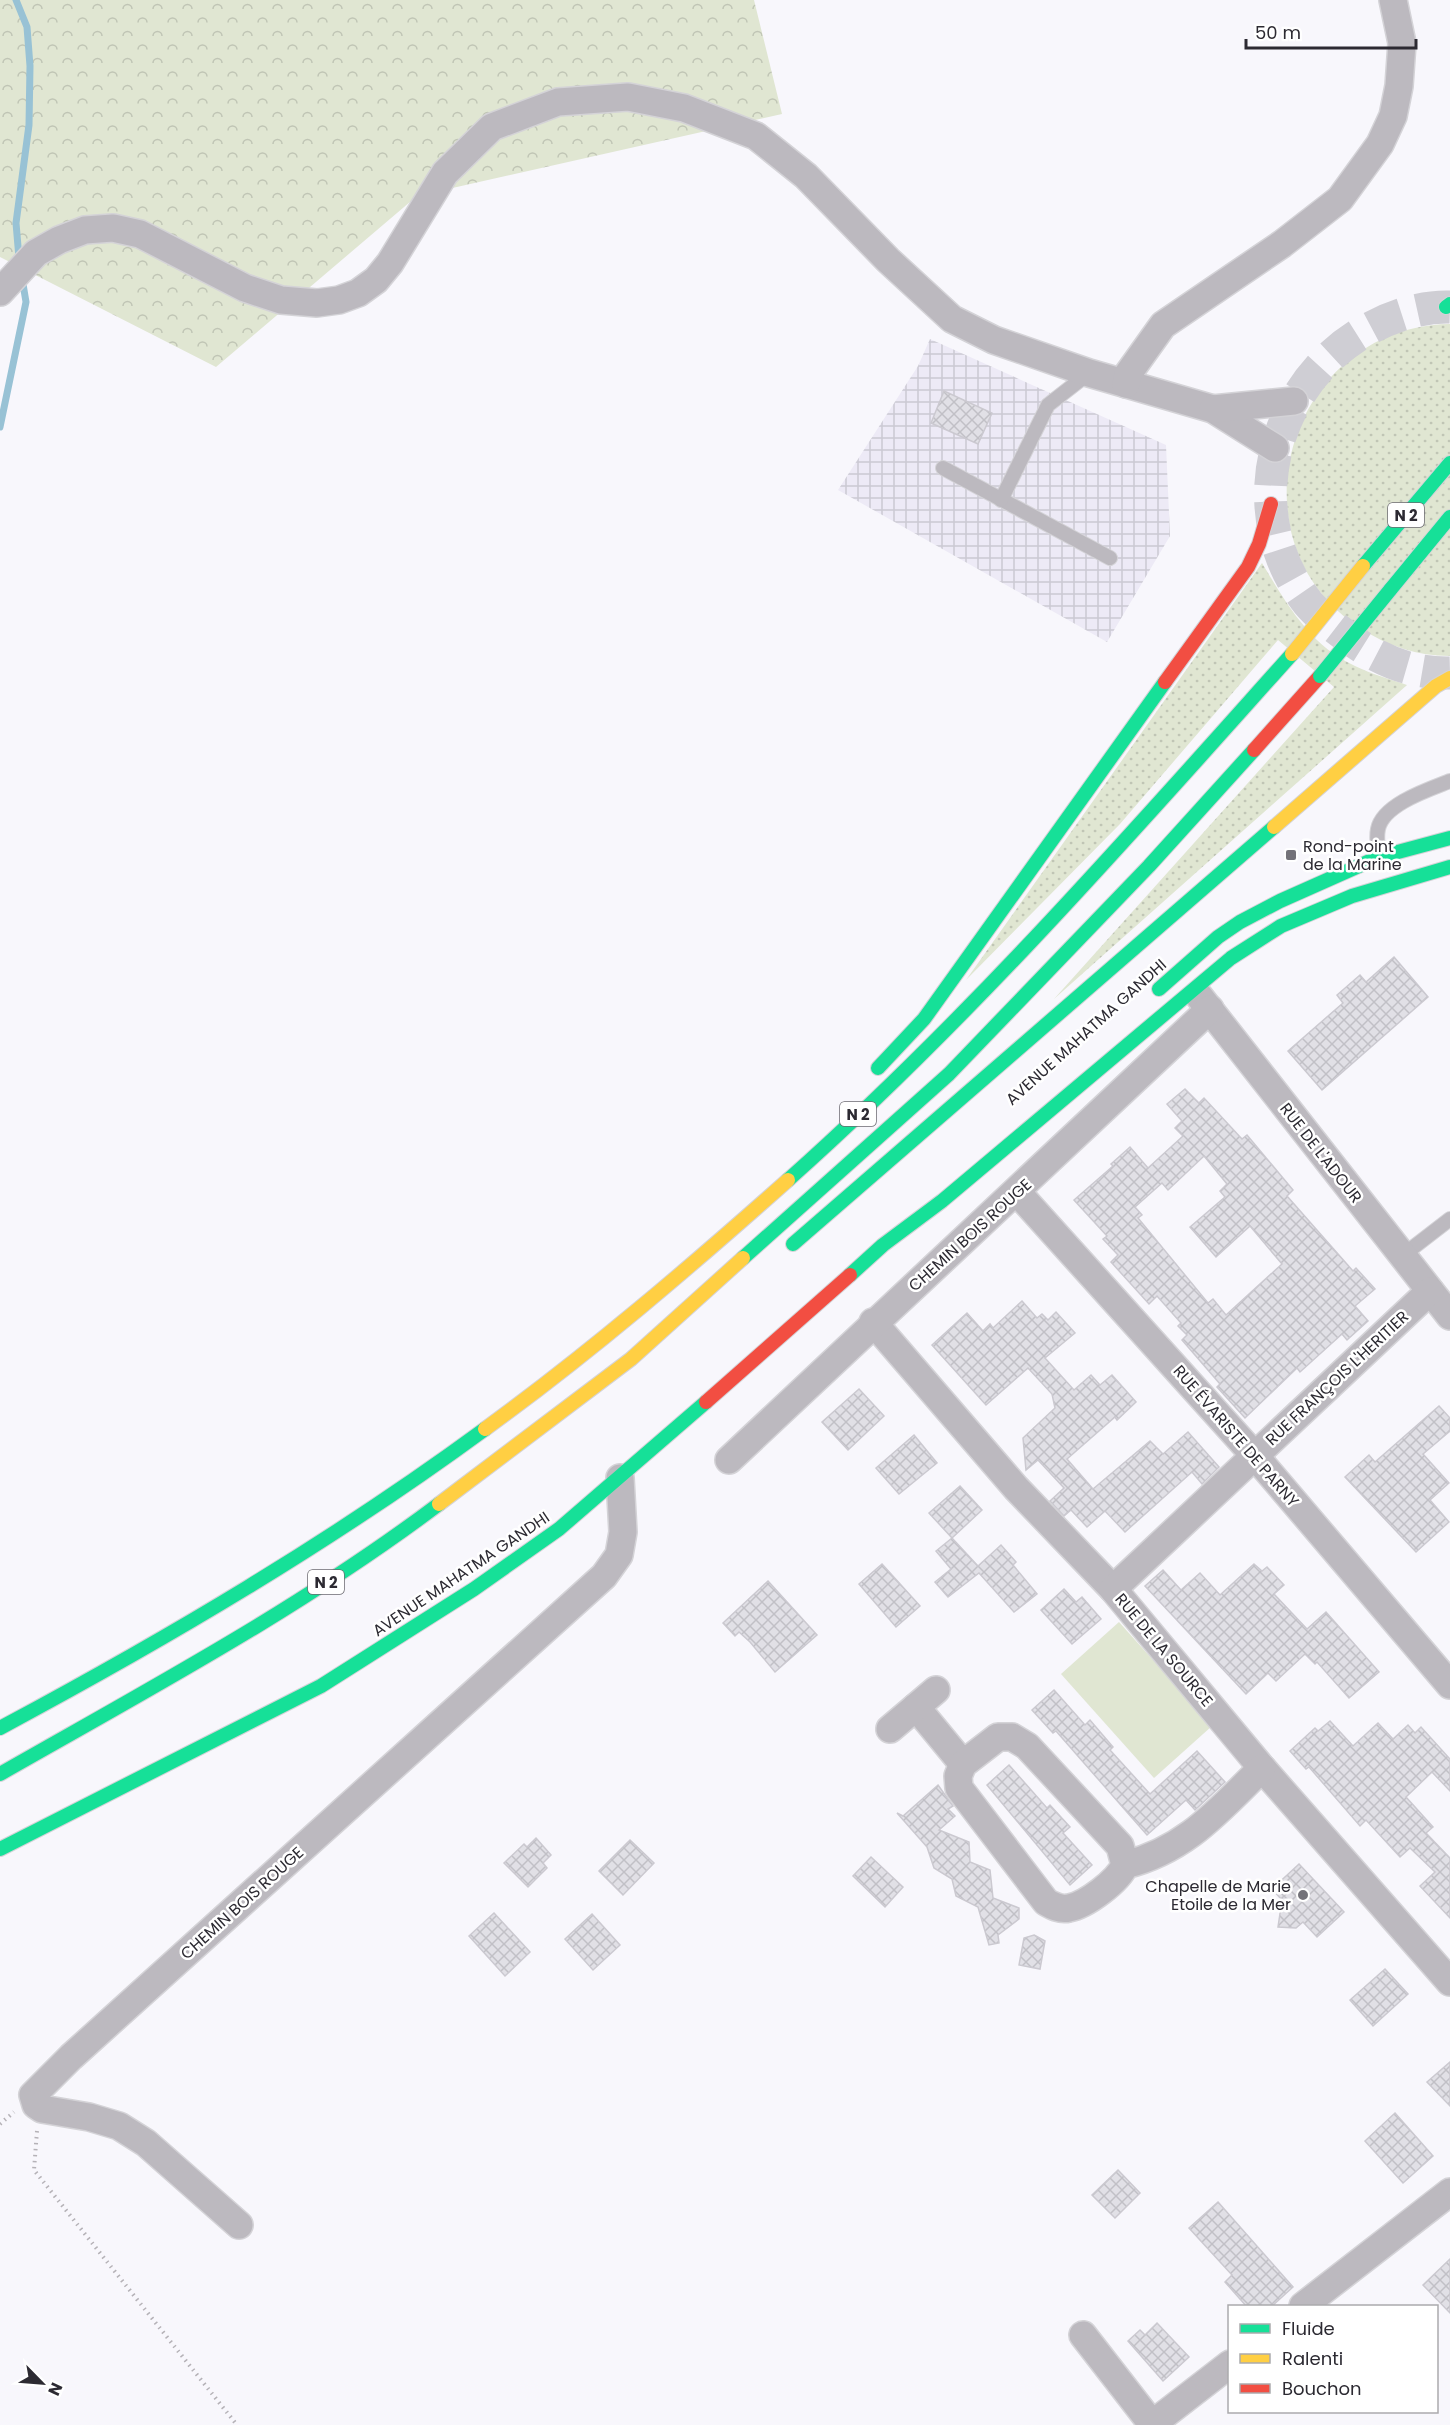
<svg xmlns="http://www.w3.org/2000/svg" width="1450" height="2425" viewBox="0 0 1450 2425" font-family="Poppins,sans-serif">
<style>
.industrial{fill:url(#industrial-grid)}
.grass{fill:url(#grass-dots)}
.forest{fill:url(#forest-crowns)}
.pitch{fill:#e0e6d2}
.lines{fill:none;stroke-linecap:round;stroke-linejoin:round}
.stream{stroke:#98c2d5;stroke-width:7}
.building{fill:url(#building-cross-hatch);stroke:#cbc9d0;stroke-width:1.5;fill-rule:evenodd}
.secondary-tunnel{stroke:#cfced4;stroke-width:33;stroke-dasharray:33 16;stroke-linecap:butt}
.lane-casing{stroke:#d4d3d7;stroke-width:16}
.street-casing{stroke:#d4d3d7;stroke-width:30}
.fast-casing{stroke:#d4d3d7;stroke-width:16}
.slow-casing{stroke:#d4d3d7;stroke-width:16}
.jam-casing{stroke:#d4d3d7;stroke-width:16}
.path{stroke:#b5b2b7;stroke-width:4;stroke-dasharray:1.5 4.5;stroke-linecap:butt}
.lane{stroke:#bcb9bf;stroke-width:14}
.street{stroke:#bcb9bf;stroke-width:27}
.fast{stroke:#16e098;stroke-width:14}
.slow{stroke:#ffcf43;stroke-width:14}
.jam{stroke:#f24e42;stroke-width:14}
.fast-bridge-casing{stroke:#d4d3d7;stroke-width:16;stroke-linecap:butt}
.slow-bridge-casing{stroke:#d4d3d7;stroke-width:16;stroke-linecap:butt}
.fast-bridge{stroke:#16e098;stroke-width:14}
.slow-bridge{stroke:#ffcf43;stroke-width:14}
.poi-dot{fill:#737279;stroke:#fff;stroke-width:2}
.labels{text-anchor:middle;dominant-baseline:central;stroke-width:5;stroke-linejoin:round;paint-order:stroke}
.shield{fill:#fff;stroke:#6b6a70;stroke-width:1.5}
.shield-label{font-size:15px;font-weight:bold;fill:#2c2a32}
.poi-label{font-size:16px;fill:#2c2a32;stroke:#fff;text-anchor:start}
.street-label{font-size:16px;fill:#2c2a32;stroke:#fff}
</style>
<defs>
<pattern id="industrial-grid" width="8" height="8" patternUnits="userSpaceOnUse" patternTransform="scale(1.5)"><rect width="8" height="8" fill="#edeaf6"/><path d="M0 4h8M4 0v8" fill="none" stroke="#cbc9d3"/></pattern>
<pattern id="grass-dots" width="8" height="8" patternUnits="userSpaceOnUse" patternTransform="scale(1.5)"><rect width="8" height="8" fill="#e0e6d2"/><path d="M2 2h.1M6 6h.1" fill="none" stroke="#c0c5b5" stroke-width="1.8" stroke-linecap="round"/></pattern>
<pattern id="forest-crowns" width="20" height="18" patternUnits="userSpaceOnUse" patternTransform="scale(1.5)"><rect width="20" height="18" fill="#e0e6d2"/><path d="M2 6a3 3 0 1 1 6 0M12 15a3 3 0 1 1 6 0" fill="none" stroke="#c0c5b5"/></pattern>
<pattern id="building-cross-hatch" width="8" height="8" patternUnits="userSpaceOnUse" patternTransform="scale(1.5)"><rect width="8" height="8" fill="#e1e0e6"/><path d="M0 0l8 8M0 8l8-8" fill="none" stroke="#c1c0c6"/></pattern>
</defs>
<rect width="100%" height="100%" fill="#f8f7fc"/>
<path class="industrial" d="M 930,339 L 1166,445 L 1170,536 L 1107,642 L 838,490 L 918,366 Z"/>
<g class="grass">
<path d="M 1450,324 L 1450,656 C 1418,656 1387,646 1360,628 C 1225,540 1289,326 1450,324 Z"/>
<path d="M 1262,563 C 1286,603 1310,646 1355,666 C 1371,674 1390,679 1407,685 L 1054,999 L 1334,687 L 1278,640 L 1120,824 L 966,980 Z"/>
</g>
<path class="forest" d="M 0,0 L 754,0 L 782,114 L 417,196 L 216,367 L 0,257 Z"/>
<path class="pitch" d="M 1119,1622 L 1212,1726 L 1154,1778 L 1061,1674 Z"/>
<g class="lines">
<g class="stream">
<path d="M 16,0 L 27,27 L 30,66 L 29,125 L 16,223 L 19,258"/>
<path d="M 0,427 L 26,302 L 22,278"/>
</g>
</g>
<g class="building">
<path d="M 944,391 L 992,413 L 978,444 L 931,423 Z"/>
<path d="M 1394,957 L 1428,997 L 1322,1090 L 1288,1051 L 1343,1003 L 1337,995 L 1360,975 L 1366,982 Z"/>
<path d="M 1185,1089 L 1199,1103 L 1204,1098 L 1242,1139 L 1247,1135 L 1293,1190 L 1287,1196 L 1353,1271 L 1356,1268 L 1375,1289 L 1355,1306 L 1368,1321 L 1347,1340 L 1342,1334 L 1300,1372 L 1297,1368 L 1245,1418 L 1217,1387 L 1220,1384 L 1182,1340 L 1187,1335 L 1178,1326 L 1181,1323 L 1157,1296 L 1149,1304 L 1111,1262 L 1118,1255 L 1103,1239 L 1107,1236 L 1074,1200 L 1113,1166 L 1111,1164 L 1130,1147 L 1148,1168 L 1183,1136 L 1175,1128 L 1182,1121 L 1167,1104 ZM 1204,1156 L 1227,1184 L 1220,1191 L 1225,1197 L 1190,1227 L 1216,1257 L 1250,1226 L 1282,1264 L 1226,1315 L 1213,1299 L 1208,1303 L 1138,1218 L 1142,1215 L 1135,1207 L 1162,1183 L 1168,1190 Z"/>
<path d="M 1022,1301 L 1037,1318 L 1042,1314 L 1048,1320 L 1056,1312 L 1075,1333 L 1045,1358 L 1074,1390 L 1091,1375 L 1100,1385 L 1112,1375 L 1136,1402 L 1117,1420 L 1115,1417 L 1067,1459 L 1093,1489 L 1150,1441 L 1163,1454 L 1188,1432 L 1219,1467 L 1202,1484 L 1192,1472 L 1125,1532 L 1105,1511 L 1087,1527 L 1071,1510 L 1064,1516 L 1050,1501 L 1064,1488 L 1038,1460 L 1026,1470 L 1023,1438 L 1055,1408 L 1052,1394 L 1028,1368 L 986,1405 L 932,1345 L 967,1313 L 983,1331 L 990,1324 L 993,1328 Z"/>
<path d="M 859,1389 L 884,1416 L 848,1450 L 822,1422 Z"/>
<path d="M 1439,1406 L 1450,1418 L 1450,1431 L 1423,1454 L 1449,1483 L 1430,1500 L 1449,1522 L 1416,1552 L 1345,1477 L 1369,1455 L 1375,1462 Z"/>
<path d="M 914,1435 L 937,1463 L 899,1494 L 876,1468 Z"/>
<path d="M 960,1486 L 982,1510 L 952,1538 L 978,1566 L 1001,1545 L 1016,1562 L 1013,1565 L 1037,1594 L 1014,1612 L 979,1573 L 948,1597 L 935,1582 L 951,1569 L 936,1551 L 952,1538 L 929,1513 Z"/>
<path d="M 882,1564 L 920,1606 L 896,1627 L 859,1584 Z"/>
<path d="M 1254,1564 L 1262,1571 L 1267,1567 L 1284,1585 L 1274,1594 L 1307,1629 L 1326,1612 L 1379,1672 L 1349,1698 L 1317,1662 L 1315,1664 L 1305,1654 L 1276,1681 L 1268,1673 L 1246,1694 L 1145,1586 L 1163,1570 L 1181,1590 L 1200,1573 L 1220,1595 Z"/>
<path d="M 768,1581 L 817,1635 L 775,1672 L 750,1642 L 739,1632 L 735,1636 L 723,1623 Z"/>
<path d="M 1064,1589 L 1076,1602 L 1082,1597 L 1101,1619 L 1072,1644 L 1041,1610 Z"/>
<path d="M 1054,1690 L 1085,1725 L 1090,1720 L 1113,1747 L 1110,1750 L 1150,1794 L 1197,1751 L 1225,1782 L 1195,1810 L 1186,1800 L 1147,1835 L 1056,1731 L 1053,1733 L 1032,1710 Z"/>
<path d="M 1330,1721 L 1353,1746 L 1378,1723 L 1393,1739 L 1408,1725 L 1415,1733 L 1421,1727 L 1450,1759 L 1450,1791 L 1432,1772 L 1406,1797 L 1433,1827 L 1426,1833 L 1450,1858 L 1450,1918 L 1420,1886 L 1435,1872 L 1410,1848 L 1400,1857 L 1366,1820 L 1360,1826 L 1309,1767 L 1306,1769 L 1290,1751 L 1315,1728 L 1318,1731 Z"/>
<path d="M 1009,1765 L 1047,1808 L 1050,1805 L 1070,1827 L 1063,1833 L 1092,1865 L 1070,1885 L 987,1785 Z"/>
<path d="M 938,1785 L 953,1806 L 948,1809 L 955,1816 L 939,1830 L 969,1842 L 970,1862 L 990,1870 L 993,1898 L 1019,1908 L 1019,1919 L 998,1935 L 999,1943 L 989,1945 L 978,1907 L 956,1896 L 952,1879 L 934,1868 L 927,1847 L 897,1813 L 903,1816 Z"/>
<path d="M 536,1838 L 551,1855 L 543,1863 L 547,1868 L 528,1887 L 504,1863 L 524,1844 L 527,1847 Z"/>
<path d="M 630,1840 L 654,1863 L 623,1895 L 599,1871 Z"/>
<path d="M 871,1857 L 903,1887 L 885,1907 L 853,1876 Z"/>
<path d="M 1299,1864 L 1344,1912 L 1317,1937 L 1303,1922 L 1296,1928 L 1278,1927 L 1282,1900 L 1272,1889 Z"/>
<path d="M 494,1913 L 530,1952 L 505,1976 L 469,1936 Z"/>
<path d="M 592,1914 L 620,1945 L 593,1970 L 565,1939 Z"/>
<path d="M 1034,1935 L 1045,1941 L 1040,1969 L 1019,1965 L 1024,1938 Z"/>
<path d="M 1385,1969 L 1408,1994 L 1373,2026 L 1350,2000 Z"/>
<path d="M 1450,2062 L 1450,2106 L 1427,2082 Z"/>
<path d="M 1395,2113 L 1433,2156 L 1403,2183 L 1365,2141 Z"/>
<path d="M 1118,2170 L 1140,2193 L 1115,2218 L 1092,2195 Z"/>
<path d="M 1218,2202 L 1293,2287 L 1271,2307 L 1247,2307 L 1225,2282 L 1232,2275 L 1189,2228 Z"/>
<path d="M 1450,2259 L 1450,2313 L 1423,2285 Z"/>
<path d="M 1157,2323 L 1189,2357 L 1163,2381 L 1128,2341 L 1140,2330 L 1145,2335 Z"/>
</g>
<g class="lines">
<path class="secondary-tunnel" d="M 1450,307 C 1419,306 1386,318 1360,334 C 1269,390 1240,517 1308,603 C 1318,615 1333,626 1346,636 C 1377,659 1410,674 1450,673"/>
<g class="lane-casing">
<g id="lane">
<path d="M 943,468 L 1110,558"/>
<path d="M 1001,500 L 1048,405 L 1089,373"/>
<path d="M 1379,857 C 1378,849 1376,838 1378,829 C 1383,804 1430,789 1450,781"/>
<path d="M 1402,1256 L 1450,1219"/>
</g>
</g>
<g class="street-casing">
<g id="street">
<path d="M 0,292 L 36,253 L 59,240 L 85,230 L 113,228 L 140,234 L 245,288 L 281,300 L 317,303 L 339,300 L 358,293 L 376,280 L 390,263 L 445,173 L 492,127 L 558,102 L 628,97 L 684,108 L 756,136 L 806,176 L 888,260 L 952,319 L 994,340 L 1089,373 L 1213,409 L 1275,448"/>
<path d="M 1126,384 L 1128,374 L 1163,325 L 1282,244 L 1340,199 L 1380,144 L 1393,116 L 1399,86 L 1402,43 L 1393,0"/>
<path d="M 1213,409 L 1294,401"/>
<path d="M 1199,996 L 1450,1316"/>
<path d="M 1017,1192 L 1255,1456 L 1450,1685"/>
<path d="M 873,1322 L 1016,1488 L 1113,1589 L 1262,1768 L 1450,1982"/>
<path d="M 729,1460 L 1210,1009"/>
<path d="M 1113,1589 L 1430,1291"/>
<path d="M 916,1707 L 963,1764"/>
<path d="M 890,1729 L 936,1690"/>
<path d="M 1125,1865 C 1118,1881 1086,1905 1069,1908 C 1060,1910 1053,1906 1046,1902 L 959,1788 L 958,1776 L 963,1764 L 998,1737 L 1012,1737 L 1027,1746 L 1120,1846 L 1125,1865 C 1186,1850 1219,1810 1262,1768"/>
<path d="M 239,2225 L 146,2143 L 119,2126 L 89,2117 L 42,2109 L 36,2105 L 33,2095 L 71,2057 L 604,1576 L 619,1555 L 623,1532 L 620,1478"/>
<path d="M 1303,2306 L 1450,2192"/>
<path d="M 1083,2335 L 1152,2424"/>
<path d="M 1151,2425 L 1230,2364"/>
</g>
</g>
<g class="fast-casing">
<g id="fast">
<path d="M 1446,307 L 1450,304"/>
<path d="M 1363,566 L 1450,463"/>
<path d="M 1390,590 L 1450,517"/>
<path d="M 1159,989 L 1218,937 L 1240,922 L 1280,901 L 1379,857 L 1450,838"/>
<path d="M 878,1068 L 924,1019 L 1165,682"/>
<path d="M 788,1180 C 970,1018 1130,835 1292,654"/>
<path d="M 793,1244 L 1274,827"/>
<path d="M 743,1258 L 949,1074 L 1149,866 L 1254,750"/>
<path d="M 850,1275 L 883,1245 L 942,1201 L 1231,958 L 1281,926 L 1352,896 L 1450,867"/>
<path d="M 0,1728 C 168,1638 331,1542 485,1429"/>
<path d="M 0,1774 C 149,1689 301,1608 439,1504"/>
<path d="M 0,1849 L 321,1686 L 474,1589 L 559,1529 L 706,1402"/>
</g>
</g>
<g class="slow-casing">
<g id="slow">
<path d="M 1274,827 L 1436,686 L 1450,678"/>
<path d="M 485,1429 C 591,1352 690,1267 788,1180"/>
<path d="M 439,1504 L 631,1359 L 743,1258"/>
</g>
</g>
<g class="jam-casing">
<g id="jam">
<path d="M 1165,682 L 1248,567 L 1259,544 L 1271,504"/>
<path d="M 1254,750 L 1320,676"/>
<path d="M 706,1402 L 850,1275"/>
</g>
</g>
<g class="path">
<path d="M 0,2124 L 14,2112"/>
<path d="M 37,2131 L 34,2170 L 237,2425"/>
</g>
<use href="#lane" class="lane"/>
<use href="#street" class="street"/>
<use href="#fast" class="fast"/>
<use href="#slow" class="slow"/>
<use href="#jam" class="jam"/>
<g class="fast-bridge-casing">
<path id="fast-bridge" d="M 1320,676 L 1390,590"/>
</g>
<g class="slow-bridge-casing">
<path id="slow-bridge" d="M 1292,654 L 1363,566"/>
</g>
<use href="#fast-bridge" class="fast-bridge"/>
<use href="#slow-bridge" class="slow-bridge"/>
</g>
<g class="poi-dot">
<rect x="1285" y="849" width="12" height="12" rx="3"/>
<circle cx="1303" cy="1895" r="6"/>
</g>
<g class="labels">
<g class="shield">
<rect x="1388" y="503" width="36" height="24" rx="4.5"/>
<rect x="840" y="1102" width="36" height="24" rx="4.5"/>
<rect x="308" y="1570" width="36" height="24" rx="4.5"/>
</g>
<g class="shield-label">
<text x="1406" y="515">N 2</text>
<text x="858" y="1114">N 2</text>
<text x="326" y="1582">N 2</text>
</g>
<g class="poi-label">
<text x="1303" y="846">Rond-point<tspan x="1303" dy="18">de la Marine</tspan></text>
<text x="1291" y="1886" text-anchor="end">Chapelle de Marie<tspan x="1291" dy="18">Etoile de la Mer</tspan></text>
</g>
<g class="street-label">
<text transform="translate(1086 1032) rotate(-42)">AVENUE MAHATMA GANDHI</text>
<text transform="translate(1321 1153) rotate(52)">RUE DE L'ADOUR</text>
<text transform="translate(970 1235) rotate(-42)">CHEMIN BOIS ROUGE</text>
<text transform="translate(1337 1378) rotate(-43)">RUE FRANÇOIS L'HERITIER</text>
<text transform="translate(1236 1436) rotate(49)">RUE ÉVARISTE DE PARNY</text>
<text transform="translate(461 1574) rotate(-34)">AVENUE MAHATMA GANDHI</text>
<text transform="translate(1164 1650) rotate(50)">RUE DE LA SOURCE</text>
<text transform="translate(242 1903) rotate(-42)">CHEMIN BOIS ROUGE</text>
</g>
</g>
<rect x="1228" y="2305" width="210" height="108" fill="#ffffff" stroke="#abaaad" stroke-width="1.5"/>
<rect x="1240" y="2324" width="30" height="9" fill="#16e098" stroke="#abaaad" stroke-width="1.5"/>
<text x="1282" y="2335" font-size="18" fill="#2c2a32">Fluide</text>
<rect x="1240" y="2354" width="30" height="9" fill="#ffcf43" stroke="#abaaad" stroke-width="1.5"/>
<text x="1282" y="2365" font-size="18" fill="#2c2a32">Ralenti</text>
<rect x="1240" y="2384" width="30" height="9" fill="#f24e42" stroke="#abaaad" stroke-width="1.5"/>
<text x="1282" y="2395" font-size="18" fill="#2c2a32">Bouchon</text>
<g transform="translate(42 2383) rotate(115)" stroke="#ffffff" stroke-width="4.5" paint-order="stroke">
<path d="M0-4.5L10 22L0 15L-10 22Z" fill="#2c2a32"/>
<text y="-9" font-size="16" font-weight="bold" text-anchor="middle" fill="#2c2a32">N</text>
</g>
<path d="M1246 39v9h170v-9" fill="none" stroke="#2c2a32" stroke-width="3"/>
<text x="1255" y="39" font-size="18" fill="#2c2a32" stroke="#ffffff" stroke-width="4.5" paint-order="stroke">50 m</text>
</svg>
